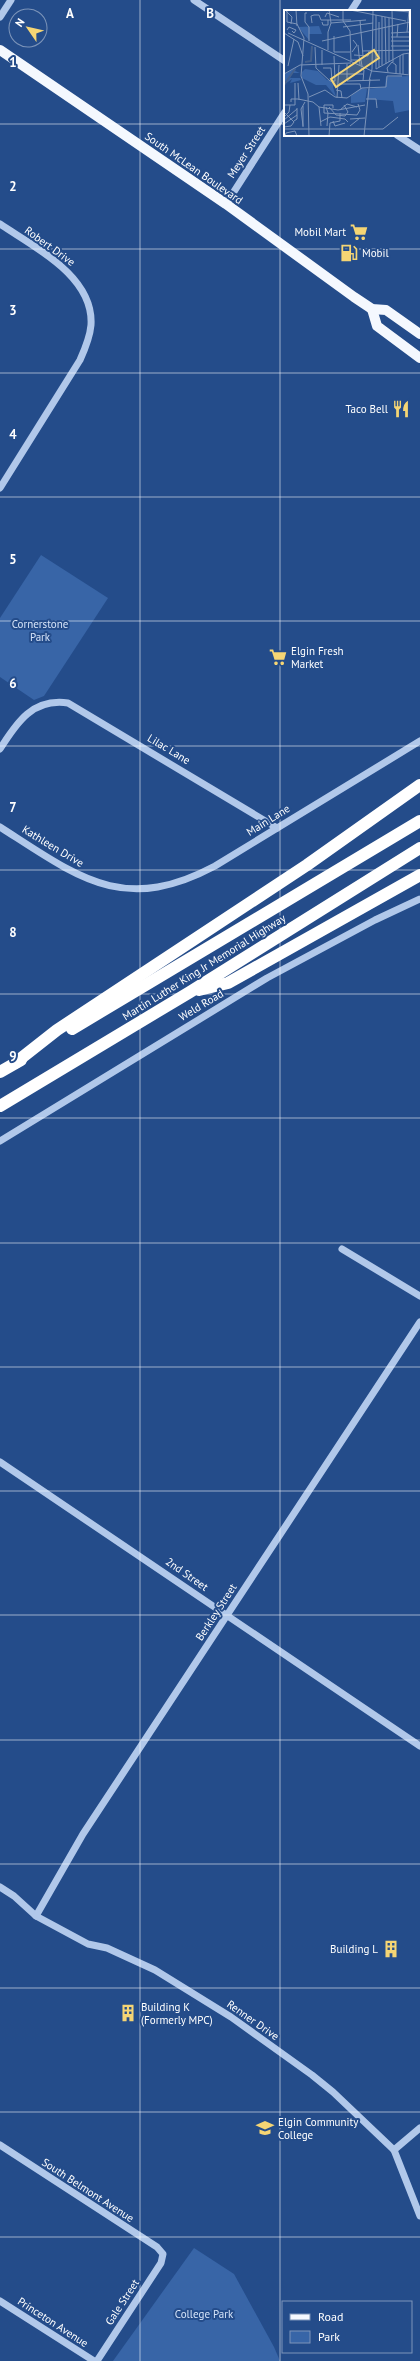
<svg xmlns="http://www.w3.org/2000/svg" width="420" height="2361" viewBox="0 0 420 2361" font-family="'PT Sans',sans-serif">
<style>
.green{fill:#3865a7}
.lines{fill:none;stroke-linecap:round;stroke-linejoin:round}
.minor{stroke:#b1c8ea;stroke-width:7}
.major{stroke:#f4f8fe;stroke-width:10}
.highway{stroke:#fff;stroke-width:12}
.grid{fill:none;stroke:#fff;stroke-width:1;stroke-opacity:0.55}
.labels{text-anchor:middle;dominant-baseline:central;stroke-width:4;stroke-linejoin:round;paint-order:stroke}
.street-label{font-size:11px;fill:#fff;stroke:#244c8a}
.poi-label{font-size:11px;fill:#fff;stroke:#244c8a;text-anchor:start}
.park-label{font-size:11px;fill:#d5e3f8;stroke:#244c8a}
.inset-river{fill:none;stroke:#43608d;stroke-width:2}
.inset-road{fill:none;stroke:#7c94b9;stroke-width:1}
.view{fill:#f5d574;fill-opacity:0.15;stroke:#f5d574;stroke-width:2}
.inset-edge{fill:none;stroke:#fff;stroke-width:2}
.grid-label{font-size:13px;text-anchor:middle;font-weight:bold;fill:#fff;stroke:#244c8a;stroke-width:4;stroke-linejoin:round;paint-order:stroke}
</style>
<rect width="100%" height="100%" fill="#244c8a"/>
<g class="green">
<path d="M 41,555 L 108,598 L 44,696 L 34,700 L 0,677 L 0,618 Z"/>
<path d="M 194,2248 L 234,2274 L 274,2347 L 280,2361 L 113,2361 Z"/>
</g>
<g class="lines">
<g class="minor">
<path d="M 194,0 L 285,61"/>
<path d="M 351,11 L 358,0"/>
<path d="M 0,17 L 11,0"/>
<path d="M 397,135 L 420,150"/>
<path d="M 226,204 L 285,112"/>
<path d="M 0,224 C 34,247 94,276 91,325 C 90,337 85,349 80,360 L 0,488"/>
<path d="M 0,749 C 17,722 33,698 68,703 L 277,828"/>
<path d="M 0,827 C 78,877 123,915 215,866 L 420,741"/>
<path d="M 0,1141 L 267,978 L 375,920 L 420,899"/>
<path d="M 342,1249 L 420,1296"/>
<path d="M 0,1462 L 420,1746"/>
<path d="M 0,1887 L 14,1896 L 36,1916 L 88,1944 L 107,1948 L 155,1970 L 231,2017 L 312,2075 L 333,2092 L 394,2150 L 420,2216"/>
<path d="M 36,1916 L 83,1834 L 420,1322"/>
<path d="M 0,2145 L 157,2247 L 163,2254 L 161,2263 L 97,2361"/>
<path d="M 394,2150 L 420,2128"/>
<path d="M 0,2301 L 94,2361"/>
</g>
<g class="major">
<path d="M 0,50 L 226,204 L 354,297 L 372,309 L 386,310 L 420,334"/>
<path d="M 372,309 L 377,326 L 420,358"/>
</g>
<g class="highway">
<path d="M 199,990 L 228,983 L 420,875"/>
<path d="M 72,1029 L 420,821"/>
<path d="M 15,1063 L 57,1030 L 307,865 L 420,785"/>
<path d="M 0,1072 L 21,1060"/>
<path d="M 0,1106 L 190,992 L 420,848"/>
</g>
</g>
<path class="grid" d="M 140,0 L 140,2361M 280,0 L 280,2361M 0,124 L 285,124M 409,124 L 420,124M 0,249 L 420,249M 0,373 L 420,373M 0,497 L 420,497M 0,621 L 420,621M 0,746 L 420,746M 0,870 L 420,870M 0,994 L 420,994M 0,1118 L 420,1118M 0,1243 L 420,1243M 0,1367 L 420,1367M 0,1491 L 420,1491M 0,1615 L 420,1615M 0,1740 L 420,1740M 0,1864 L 420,1864M 0,1988 L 420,1988M 0,2112 L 420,2112M 0,2237 L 420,2237"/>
<defs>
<g id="supermarket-bare" transform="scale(1.38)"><path d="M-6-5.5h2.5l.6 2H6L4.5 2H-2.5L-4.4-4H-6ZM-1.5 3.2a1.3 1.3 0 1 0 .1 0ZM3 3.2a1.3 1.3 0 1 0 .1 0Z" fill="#f5d574" stroke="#244c8a" stroke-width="2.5" paint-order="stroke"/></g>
<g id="fuel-bare" transform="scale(1.38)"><path d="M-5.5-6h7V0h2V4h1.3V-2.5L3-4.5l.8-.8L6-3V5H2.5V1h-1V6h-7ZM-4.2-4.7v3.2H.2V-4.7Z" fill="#f5d574" stroke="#244c8a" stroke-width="2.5" paint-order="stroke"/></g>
<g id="restaurant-bare" transform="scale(1.38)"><path d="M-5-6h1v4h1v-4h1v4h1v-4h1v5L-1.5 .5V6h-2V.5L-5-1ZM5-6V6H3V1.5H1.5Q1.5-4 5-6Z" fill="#f5d574" stroke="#244c8a" stroke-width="2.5" paint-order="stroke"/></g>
<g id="building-bare" transform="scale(1.38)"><path d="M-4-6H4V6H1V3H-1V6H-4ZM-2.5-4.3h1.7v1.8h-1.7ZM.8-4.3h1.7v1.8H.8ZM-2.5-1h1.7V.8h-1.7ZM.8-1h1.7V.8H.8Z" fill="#f5d574" stroke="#244c8a" stroke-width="2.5" paint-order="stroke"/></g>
<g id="university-bare" transform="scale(1.38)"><path d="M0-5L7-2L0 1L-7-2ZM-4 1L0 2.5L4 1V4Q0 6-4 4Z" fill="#f5d574" stroke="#244c8a" stroke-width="2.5" paint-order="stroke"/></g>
</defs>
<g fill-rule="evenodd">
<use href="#supermarket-bare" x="359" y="232"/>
<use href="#fuel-bare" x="349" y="253"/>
<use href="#restaurant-bare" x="401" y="409"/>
<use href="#supermarket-bare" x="278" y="657"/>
<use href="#building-bare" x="391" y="1949"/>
<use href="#building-bare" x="128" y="2013"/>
<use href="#university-bare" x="265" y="2128"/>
</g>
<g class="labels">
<g class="street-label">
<text transform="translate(246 152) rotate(-57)">Meyer Street</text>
<text transform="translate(194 168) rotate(35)">South McLean Boulevard</text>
<text transform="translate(50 246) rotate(36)">Robert Drive</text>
<text transform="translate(169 749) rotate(31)">Lilac Lane</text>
<text transform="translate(268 820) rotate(-32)">Main Lane</text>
<text transform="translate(53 846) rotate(31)">Kathleen Drive</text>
<text transform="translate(204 967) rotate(-32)">Martin Luther King Jr Memorial Highway</text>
<text transform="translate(201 1005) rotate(-31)">Weld Road</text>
<text transform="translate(187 1574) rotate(35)">2nd Street</text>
<text transform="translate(216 1612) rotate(-57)">Berkley Street</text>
<text transform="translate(253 2020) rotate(35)">Renner Drive</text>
<text transform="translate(88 2190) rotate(33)">South Belmont Avenue</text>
<text transform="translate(122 2302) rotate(-57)">Gale Street</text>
<text transform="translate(53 2322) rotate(33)">Princeton Avenue</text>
</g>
<g class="poi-label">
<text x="346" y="232" text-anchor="end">Mobil Mart</text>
<text x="362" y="253">Mobil</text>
<text x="388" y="409" text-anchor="end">Taco Bell</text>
<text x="291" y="651">Elgin Fresh<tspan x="291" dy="13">Market</tspan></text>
<text x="378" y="1949" text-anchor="end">Building L</text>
<text x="141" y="2007">Building K<tspan x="141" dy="13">(Formerly MPC)</tspan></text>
<text x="278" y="2122">Elgin Community<tspan x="278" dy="13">College</tspan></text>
</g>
<g class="park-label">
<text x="40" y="624">Cornerstone<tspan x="40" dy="13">Park</tspan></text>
<text x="204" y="2314">College Park</text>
</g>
</g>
<g transform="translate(284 10)">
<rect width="126" height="126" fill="#244c8a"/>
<path d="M 35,16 L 38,24 L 25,24 L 25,30 L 14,17 ZM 12,58 L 11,61 L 16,63 L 8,63 L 6,68 L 16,68 L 17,70 L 6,73 L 8,69 L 1,74 L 4,69 L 0,72 L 0,64 ZM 21,59 L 34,61 L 43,70 L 51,71 L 49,77 L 52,87 L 42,75 L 32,75 L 18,68 L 18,62 ZM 126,66 L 126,100 L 111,103 L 109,91 L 83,89 L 84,79 L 101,77 L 102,67 ZM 77,78 L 83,79 L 81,92 L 67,93 L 67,86 Z" fill="#3865a7"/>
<path class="inset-river" d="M 21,52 L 27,51 L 28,36M 0,75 L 11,59"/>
<path class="inset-road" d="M 1,0 L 8,7 L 7,14M 12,0 L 13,16M 59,0 L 59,11 L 66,21 L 67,51M 66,0 L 122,11M 101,0 L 126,2M 108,0 L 109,52M 3,1 L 3,12 L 13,14M 23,3 L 21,3 L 21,12 L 25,17 L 25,31M 92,5 L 92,59 L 119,44 L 126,43M 98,6 L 98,55M 41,7 L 43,3 L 55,7M 101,7 L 102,54M 105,8 L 105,52M 76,10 L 79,46M 38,12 L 39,15 L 44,15 L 44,10M 95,12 L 95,57M 28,13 L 27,6 L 30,5 L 35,5 L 37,10 L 67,10M 47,13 L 82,10M 13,14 L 20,28 L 17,66 L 24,84 L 25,126M 59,17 L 89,13M 3,20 L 5,17 L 12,20 L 10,23 L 8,21M 123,22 L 125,0M 0,23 L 14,32 L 19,46M 4,23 L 88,61 L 126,65M 107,23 L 126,22M 50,26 L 50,42 L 66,42M 107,27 L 125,27M 113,27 L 114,14M 38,31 L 126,12M 107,31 L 126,31M 74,35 L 76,55M 107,36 L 125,36M 31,37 L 32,58 L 46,71 L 51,71 L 50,46M 44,40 L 44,22 L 47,13 L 45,0M 78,41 L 125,40M 68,42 L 73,35 L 69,30M 125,43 L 125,64M 70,45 L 84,46 L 85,41M 116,46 L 116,64M 67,50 L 77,50 L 78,56M 38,55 L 38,40M 4,56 L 10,29M 39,58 L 47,58 L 48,71M 77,58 L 80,60 L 79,71M 104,62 L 103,58 L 108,52 L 112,55 L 112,63M 0,64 L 16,55 L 67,53M 55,64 L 79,64M 119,64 L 119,44M 63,71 L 96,70M 63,71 L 63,54M 85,71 L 88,59 L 89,0M 14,73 L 15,90M 55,74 L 76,74 L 77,79M 52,80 L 57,81 L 58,88M 25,87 L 41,80 L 51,87 L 63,88 L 78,78 L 102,77 L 103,66 L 118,66M 53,88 L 55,55M 82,89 L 92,89 L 93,98M 7,92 L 7,89 L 14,89 L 29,92 L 35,97 L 54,100 L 81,95M 0,95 L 11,95 L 11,73M 19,96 L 19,117M 35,97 L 37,116M 42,97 L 44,103 L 43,116M 45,97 L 52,105 L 61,106 L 64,102 L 60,95M 49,98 L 49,95 L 40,95 L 40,103 L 73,105 L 76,100 L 74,94M 56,100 L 63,94 L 73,97M 0,102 L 10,112 L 7,116 L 0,117M 0,107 L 5,102 L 6,95M 66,109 L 81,108M 0,110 L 13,99M 10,111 L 13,109 L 13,98M 49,111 L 51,116 L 61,113M 36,112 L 46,107 L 61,109 L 64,112M 0,114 L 13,105M 19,116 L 17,99 L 21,92M 66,116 L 76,108M 0,119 L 99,119 L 114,107M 1,126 L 2,123 L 11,121 L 13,126M 45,126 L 46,113 L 56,111 L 56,103M 80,126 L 86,69"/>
<path class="view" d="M 90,40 L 95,48 L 52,77 L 47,69 Z"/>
<rect width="126" height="126" class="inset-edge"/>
</g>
<g class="grid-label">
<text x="70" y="18">A</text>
<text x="210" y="18">B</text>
<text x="13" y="67">1</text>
<text x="13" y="191">2</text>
<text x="13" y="315">3</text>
<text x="13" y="439">4</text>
<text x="13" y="564">5</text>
<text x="13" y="688">6</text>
<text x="13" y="812">7</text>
<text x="13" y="937">8</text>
<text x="13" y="1061">9</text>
</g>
<rect x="282" y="2301" width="130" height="52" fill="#244c8a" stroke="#7c94b9"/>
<rect x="290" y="2314" width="20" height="6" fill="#f4f8fe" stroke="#7c94b9"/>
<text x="318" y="2321" font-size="12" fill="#ffffff">Road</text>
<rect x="290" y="2331" width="20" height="12" fill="#3865a7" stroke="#7c94b9"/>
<text x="318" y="2341" font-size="12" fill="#ffffff">Park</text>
<g transform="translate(28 28) rotate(304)"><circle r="19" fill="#244c8a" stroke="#7c94b9"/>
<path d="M0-3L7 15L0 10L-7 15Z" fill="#f5d574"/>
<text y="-6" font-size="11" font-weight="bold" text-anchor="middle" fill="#ffffff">N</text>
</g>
</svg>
